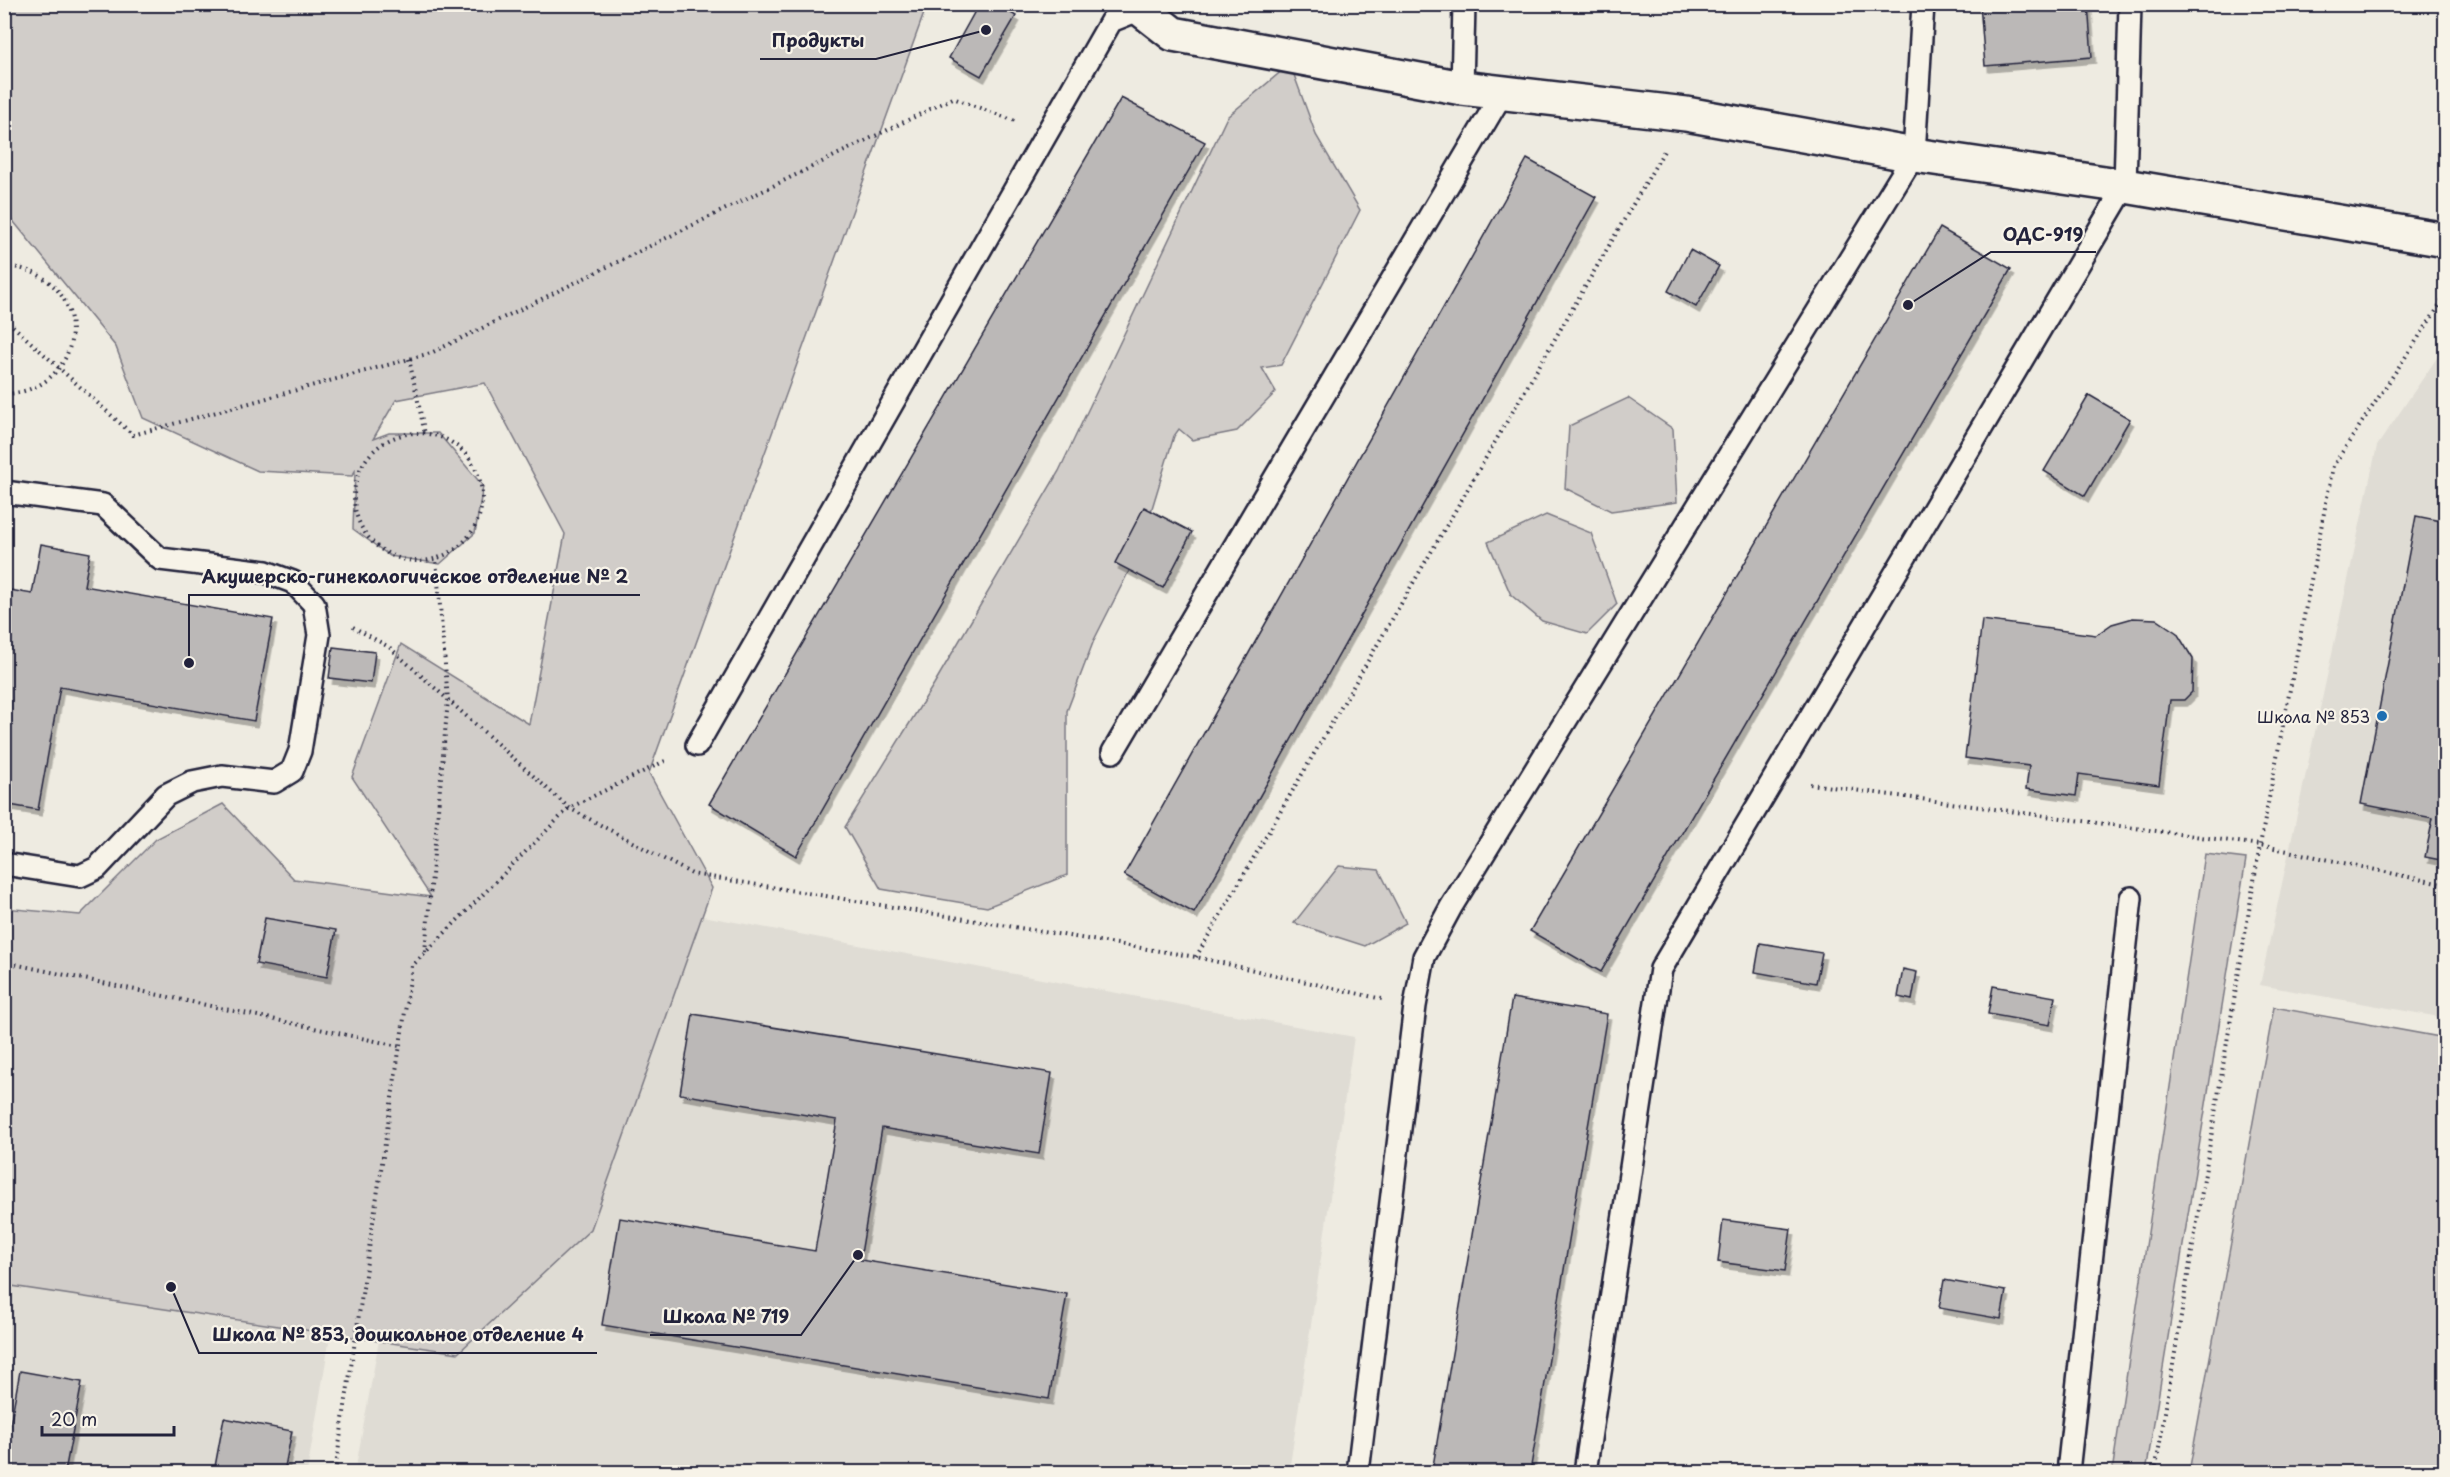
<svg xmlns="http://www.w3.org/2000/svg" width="2450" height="1477" viewBox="0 0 2450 1477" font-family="'Playpen Sans',sans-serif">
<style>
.built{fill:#dfdcd4}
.green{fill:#d1cdc9;stroke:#7a7882;stroke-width:1.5}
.building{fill:#bbb8b7;stroke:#22223b;stroke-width:1.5;filter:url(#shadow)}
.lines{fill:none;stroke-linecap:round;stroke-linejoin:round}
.lane-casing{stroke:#22223b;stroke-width:26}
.street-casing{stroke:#22223b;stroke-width:38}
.path{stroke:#22223b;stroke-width:4;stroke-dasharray:1.5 4.5;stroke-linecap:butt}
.lane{stroke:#f7f3e8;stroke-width:21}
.street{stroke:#f7f3e8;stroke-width:33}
.poi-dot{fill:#1f6fb2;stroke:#f7f3e8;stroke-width:2}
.labels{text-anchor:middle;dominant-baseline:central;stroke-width:4.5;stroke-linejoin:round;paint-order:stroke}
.poi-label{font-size:16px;fill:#22223b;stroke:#f7f3e8;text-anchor:end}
.leader{fill:none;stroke:#22223b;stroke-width:2}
.callout-dot{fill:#22223b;stroke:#f7f3e8;stroke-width:2}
.callout-label{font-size:18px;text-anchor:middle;font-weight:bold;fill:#22223b;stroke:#f7f3e8;stroke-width:4.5;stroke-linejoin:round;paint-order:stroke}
</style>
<defs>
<filter id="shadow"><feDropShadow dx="3.5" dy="6" stdDeviation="0" flood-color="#0004"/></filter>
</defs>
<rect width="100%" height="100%" fill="#eeebe1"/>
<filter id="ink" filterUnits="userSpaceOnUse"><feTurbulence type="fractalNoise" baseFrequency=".0167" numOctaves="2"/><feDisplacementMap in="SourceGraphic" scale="12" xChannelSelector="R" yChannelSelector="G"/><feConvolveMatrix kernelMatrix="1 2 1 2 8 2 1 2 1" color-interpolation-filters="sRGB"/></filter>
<g filter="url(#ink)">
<g class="built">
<path d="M 2445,346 L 2445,1018 L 2260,985 L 2377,446 Z"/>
<path d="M 638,904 L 1354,1037 L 1289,1472 L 355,1472 L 445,979 Z"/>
<path d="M 5,1016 L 370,1102 L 307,1472 L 5,1472 Z"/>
</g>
<g class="green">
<path d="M 5,5 L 927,5 L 649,773 L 712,888 L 591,1229 L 458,1353 L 5,1285 L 4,908 L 80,915 L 156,839 L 223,804 L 294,879 L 431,897 L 352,777 L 401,644 L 529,724 L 565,534 L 485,383 L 396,400 L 373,439 L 389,433 L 438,433 L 483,486 L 475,533 L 440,564 L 390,556 L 353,529 L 355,471 L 352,476 L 258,471 L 143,418 L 116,347 L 5,211 Z"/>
<path d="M 1290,64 L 1316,135 L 1360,210 L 1281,365 L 1262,368 L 1276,392 L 1237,431 L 1192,440 L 1179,429 L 1174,436 L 1139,551 L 1094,640 L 1067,711 L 1067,875 L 987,907 L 881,889 L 845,827 L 934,684 L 1059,471 L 1227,117 Z"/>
<path d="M 1628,398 L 1673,429 L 1677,502 L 1611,511 L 1565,488 L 1569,426 Z"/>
<path d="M 1546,515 L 1591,533 L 1617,604 L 1587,634 L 1542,621 L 1511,595 L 1488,542 Z"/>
<path d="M 2205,854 L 2246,859 L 2146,1472 L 2112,1472 Z"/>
<path d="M 1339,866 L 1379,870 L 1406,923 L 1365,946 L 1294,923 Z"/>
<path d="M 2274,1007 L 2445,1038 L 2445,1472 L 2189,1472 Z"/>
</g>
<g class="building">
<path d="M 979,4 L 996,4 L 1016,16 L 981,76 L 949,58 Z"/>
<path d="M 1980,4 L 2088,4 L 2092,57 L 1985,66 Z"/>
<path d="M 1121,98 L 1205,142 L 796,856 L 709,804 Z"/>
<path d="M 1527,159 L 1596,197 L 1194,913 L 1124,875 Z"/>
<path d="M 1940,228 L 2011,269 L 1601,972 L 1530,931 Z"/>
<path d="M 1690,250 L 1719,266 L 1696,307 L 1668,291 Z"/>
<path d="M 2089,395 L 2130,419 L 2085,496 L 2044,471 Z"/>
<path d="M 1144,507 L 1192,532 L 1163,588 L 1115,563 Z"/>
<path d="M 2416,516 L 2446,522 L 2446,861 L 2425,857 L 2433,818 L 2361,804 Z"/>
<path d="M 41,544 L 90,553 L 84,586 L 273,619 L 254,721 L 60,687 L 38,810 L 4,804 L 4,589 L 32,594 Z"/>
<path d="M 2133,618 L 2156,619 L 2177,633 L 2193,659 L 2192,692 L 2184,700 L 2170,700 L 2159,785 L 2079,774 L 2076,796 L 2026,789 L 2029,766 L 1965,758 L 1982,620 L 2096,635 L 2112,624 Z"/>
<path d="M 333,647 L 375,652 L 371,683 L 329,678 Z"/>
<path d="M 265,918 L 336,930 L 327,977 L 256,964 Z"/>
<path d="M 1760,943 L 1822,953 L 1816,983 L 1755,972 Z"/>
<path d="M 1903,969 L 1917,972 L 1912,1000 L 1898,997 Z"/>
<path d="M 1993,986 L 2055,997 L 2050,1025 L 1988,1014 Z"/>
<path d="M 1512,998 L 1607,1014 L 1530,1472 L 1432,1472 Z"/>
<path d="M 693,1014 L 1052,1073 L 1039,1154 L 882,1128 L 860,1260 L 1067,1294 L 1049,1399 L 602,1325 L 620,1218 L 815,1251 L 837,1120 L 680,1094 Z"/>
<path d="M 1723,1220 L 1791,1229 L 1785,1271 L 1718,1262 Z"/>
<path d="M 1944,1280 L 2006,1291 L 2001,1319 L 1939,1308 Z"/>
<path d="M 20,1371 L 82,1382 L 65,1472 L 4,1472 L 4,1458 Z"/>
<path d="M 224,1418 L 292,1431 L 284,1472 L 214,1472 Z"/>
</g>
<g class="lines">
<g class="lane-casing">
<g id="lane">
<path d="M 1462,88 L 1464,4"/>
<path d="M 4,492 L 103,505 L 160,559 L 266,572 L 293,582 L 314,604 L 319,635 L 300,751 L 292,771 L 274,782 L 222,776 L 192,782 L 166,795 L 97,868 L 80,876 L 4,864"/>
<path d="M 697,745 L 1111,21 L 1141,9"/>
<path d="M 1113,752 L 1503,92"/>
<path d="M 1358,1472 L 1415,1006 L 1424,957 L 1451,907 L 1914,155 L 1923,4"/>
<path d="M 1585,1472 L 1661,969 L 2125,186 L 2130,4"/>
<path d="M 2068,1472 L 2131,898"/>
</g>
</g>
<g class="street-casing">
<path id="street" d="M 1140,4 L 1141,9 L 1173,34 L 1462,88 L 1686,114 L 1914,155 L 2125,186 L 2446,240"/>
</g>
<g class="path">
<path d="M 1066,4 L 1079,9"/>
<path d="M 4,266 C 97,272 92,391 4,394"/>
<path d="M 4,318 L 133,435 L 431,353 L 953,98 L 1015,121"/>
<path d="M 409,359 L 425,434"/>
<circle cx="418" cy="497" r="64"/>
<path d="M 353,627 L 389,647 L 569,808 L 692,874 L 1196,957 L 1382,999"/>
<path d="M 1810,784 L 2260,845 L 2446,885"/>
<path d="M 425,952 L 448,700 L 436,559"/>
<path d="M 1196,957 L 1664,151"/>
<path d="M 4,962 L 399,1046"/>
<path d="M 335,1472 L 412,966 L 569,808 L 667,760"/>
<path d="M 2155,1472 L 2260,845 L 2333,466 L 2446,296"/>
</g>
<use href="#lane" class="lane"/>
<use href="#street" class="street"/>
</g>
</g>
<circle class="poi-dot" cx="2382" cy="716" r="6"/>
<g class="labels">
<g class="poi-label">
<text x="2370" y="716">Школа № 853</text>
</g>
</g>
<path class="leader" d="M986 30L876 59H760M1908 305L1991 252H2096M189 663L189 595H640M858 1255L801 1335H650M171 1287L199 1353H597"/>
<g class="callout-dot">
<circle cx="986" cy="30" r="6"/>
<circle cx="1908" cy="305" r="6"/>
<circle cx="189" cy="663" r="6"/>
<circle cx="858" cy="1255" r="6"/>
<circle cx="171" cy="1287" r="6"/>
</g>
<g class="callout-label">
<text x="818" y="47">Продукты</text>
<text x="2043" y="241">ОДС-919</text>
<text x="415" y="583">Акушерско-гинекологическое отделение № 2</text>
<text x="726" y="1323">Школа № 719</text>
<text x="398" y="1341">Школа № 853, дошкольное отделение 4</text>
</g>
<rect width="2450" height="1477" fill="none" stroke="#f7f3e8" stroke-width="24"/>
<rect x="12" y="12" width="2426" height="1453" fill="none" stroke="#22223b" stroke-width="2" filter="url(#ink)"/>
<path d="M42 1426v9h132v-9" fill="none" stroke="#22223b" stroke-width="3"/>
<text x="51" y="1426" font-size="18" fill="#22223b" stroke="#f7f3e8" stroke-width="4.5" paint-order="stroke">20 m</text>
</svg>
